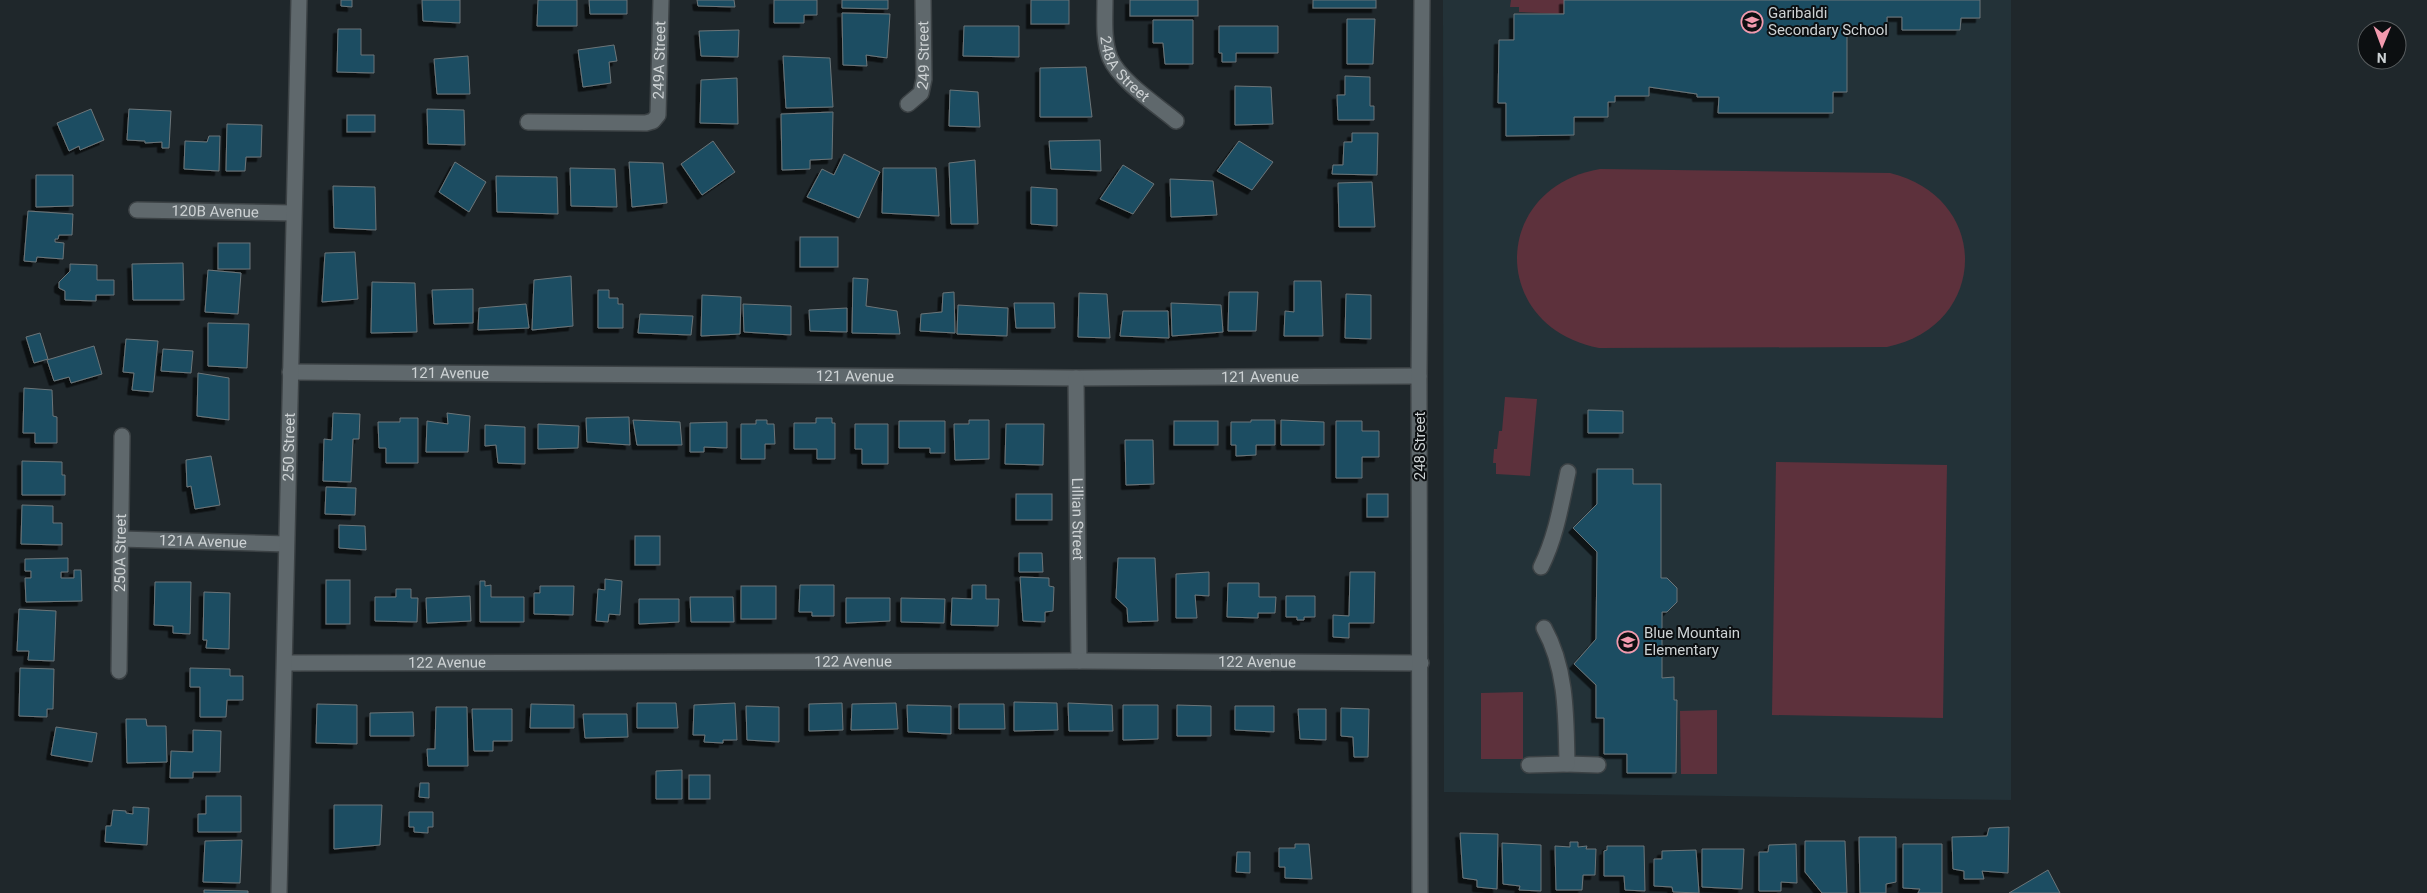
<svg xmlns="http://www.w3.org/2000/svg" width="2427" height="893" viewBox="0 0 2427 893" font-family="Roboto,sans-serif">
<style>
.built{fill:#233238}
.green{fill:#5d313c}
.building{fill:#1b4e62;stroke:#6c7579;filter:url(#shadow)}
.lines{fill:none;stroke-linecap:round;stroke-linejoin:round}
.minor-casing{stroke:#3c4245;stroke-width:18}
.minor{stroke:#5f686c;stroke-width:15}
.labels{text-anchor:middle;dominant-baseline:central;stroke-width:4;stroke-linejoin:round;paint-order:stroke}
.poi-label{font-size:15px;fill:#cdd2d4;stroke:#0c0f11;text-anchor:start}
.street-label{font-size:15px;fill:#cdd2d4;stroke:#0c0f11}
</style>
<defs>
<filter id="shadow"><feDropShadow dx="-4.5" dy="4.5" stdDeviation="0" flood-color="#0009"/></filter>
</defs>
<rect width="100%" height="100%" fill="#1f272b"/>
<path class="built" d="M 1443,0 L 2011,0 L 2011,800 L 1444,792 Z"/>
<g class="green">
<path d="M 1511,0 L 1564,0 L 1564,14 L 1519,12 L 1519,7 L 1510,7 Z"/>
<path d="M 1600,169 L 1890,173 C 1992,198 1989,326 1887,347 L 1599,348 C 1489,327 1490,188 1600,169 Z"/>
<path d="M 1505,397 L 1537,399 L 1530,476 L 1496,474 L 1496,463 L 1493,463 L 1494,449 L 1497,449 L 1499,431 L 1502,431 Z"/>
<path d="M 1776,462 L 1947,465 L 1943,718 L 1772,715 Z"/>
<path d="M 1523,692 L 1523,759 L 1481,759 L 1481,693 Z"/>
<path d="M 1717,710 L 1717,774 L 1681,774 L 1680,711 Z"/>
</g>
<g class="building">
<path d="M 341,0 L 352,0 L 352,7 L 341,6 Z"/>
<path d="M 422,0 L 460,0 L 460,23 L 423,21 Z"/>
<path d="M 538,0 L 577,0 L 577,26 L 537,26 Z"/>
<path d="M 589,0 L 627,0 L 627,14 L 590,14 Z"/>
<path d="M 697,0 L 734,0 L 735,7 L 698,6 Z"/>
<path d="M 774,0 L 817,0 L 817,15 L 804,15 L 804,23 L 774,23 Z"/>
<path d="M 842,0 L 888,0 L 888,9 L 842,8 Z"/>
<rect x="1031" y="0" width="38" height="24"/>
<rect x="1130" y="0" width="68" height="16"/>
<rect x="1313" y="0" width="63" height="8"/>
<path d="M 1564,0 L 1980,0 L 1980,18 L 1961,18 L 1960,30 L 1902,30 L 1902,17 L 1887,17 L 1887,28 L 1847,27 L 1847,92 L 1833,92 L 1833,113 L 1718,113 L 1719,97 L 1697,97 L 1697,94 L 1649,87 L 1649,96 L 1615,96 L 1615,102 L 1608,102 L 1608,117 L 1574,117 L 1574,135 L 1506,136 L 1506,103 L 1498,103 L 1499,40 L 1514,40 L 1514,14 L 1564,14 Z"/>
<path d="M 842,13 L 890,14 L 887,58 L 866,55 L 867,66 L 843,65 Z"/>
<path d="M 1347,19 L 1375,19 L 1373,64 L 1347,64 Z"/>
<path d="M 1153,20 L 1193,20 L 1193,64 L 1165,64 L 1163,43 L 1153,43 Z"/>
<path d="M 964,26 L 1019,26 L 1019,57 L 963,56 Z"/>
<path d="M 1219,26 L 1278,26 L 1278,53 L 1236,53 L 1236,62 L 1222,62 L 1222,53 L 1219,53 Z"/>
<path d="M 338,29 L 361,29 L 361,55 L 374,55 L 374,73 L 337,72 Z"/>
<path d="M 739,30 L 738,57 L 701,56 L 699,31 Z"/>
<path d="M 614,45 L 617,61 L 609,62 L 611,83 L 583,87 L 578,50 Z"/>
<path d="M 468,56 L 470,94 L 437,94 L 434,59 Z"/>
<path d="M 783,56 L 830,58 L 833,107 L 786,108 Z"/>
<path d="M 1086,67 L 1092,117 L 1040,117 L 1040,68 Z"/>
<path d="M 1345,76 L 1370,77 L 1370,106 L 1374,106 L 1374,120 L 1338,120 L 1337,95 L 1345,95 Z"/>
<path d="M 737,78 L 738,124 L 700,123 L 701,80 Z"/>
<path d="M 1235,86 L 1271,87 L 1273,124 L 1235,125 Z"/>
<path d="M 950,90 L 978,92 L 980,127 L 949,126 Z"/>
<path d="M 91,109 L 104,140 L 80,150 L 79,146 L 69,151 L 57,123 Z"/>
<path d="M 129,109 L 171,111 L 169,148 L 162,148 L 162,142 L 145,143 L 145,141 L 127,140 Z"/>
<path d="M 427,109 L 464,110 L 465,145 L 428,144 Z"/>
<path d="M 833,112 L 832,159 L 810,160 L 810,169 L 782,170 L 781,114 Z"/>
<rect x="347" y="115" width="28" height="17"/>
<path d="M 227,124 L 262,125 L 261,157 L 246,157 L 245,171 L 226,171 Z"/>
<path d="M 1352,133 L 1378,133 L 1377,175 L 1332,174 L 1333,165 L 1343,165 L 1344,142 L 1352,142 Z"/>
<path d="M 209,136 L 220,136 L 219,171 L 184,169 L 185,141 L 207,142 Z"/>
<path d="M 1100,140 L 1101,171 L 1051,169 L 1049,141 Z"/>
<path d="M 713,141 L 735,172 L 702,195 L 681,164 Z"/>
<path d="M 1239,141 L 1273,162 L 1252,190 L 1217,171 Z"/>
<path d="M 844,154 L 880,172 L 859,218 L 807,197 L 822,169 L 834,175 Z"/>
<path d="M 975,160 L 978,224 L 951,224 L 949,163 Z"/>
<path d="M 455,162 L 486,182 L 469,212 L 439,192 Z"/>
<path d="M 629,162 L 663,163 L 667,203 L 632,207 Z"/>
<path d="M 1123,165 L 1154,184 L 1133,214 L 1100,199 Z"/>
<path d="M 570,168 L 615,169 L 617,207 L 571,206 Z"/>
<path d="M 883,168 L 936,168 L 939,216 L 882,213 Z"/>
<path d="M 36,175 L 73,175 L 73,206 L 36,207 Z"/>
<path d="M 496,176 L 557,177 L 558,214 L 497,212 Z"/>
<path d="M 1170,179 L 1213,181 L 1217,215 L 1171,217 Z"/>
<path d="M 1372,182 L 1375,227 L 1339,227 L 1338,183 Z"/>
<path d="M 333,186 L 375,187 L 376,230 L 334,228 Z"/>
<path d="M 1031,187 L 1057,189 L 1057,226 L 1031,224 Z"/>
<path d="M 28,211 L 73,214 L 72,235 L 59,235 L 58,239 L 55,239 L 55,242 L 64,243 L 63,259 L 37,257 L 36,262 L 24,261 Z"/>
<rect x="800" y="237" width="38" height="30"/>
<rect x="218" y="243" width="32" height="26"/>
<path d="M 355,252 L 358,299 L 322,302 L 325,253 Z"/>
<path d="M 183,263 L 184,300 L 133,300 L 132,264 Z"/>
<path d="M 70,264 L 97,265 L 97,280 L 114,280 L 114,295 L 96,295 L 96,301 L 65,300 L 65,291 L 59,288 L 59,282 L 70,271 Z"/>
<path d="M 208,270 L 241,273 L 238,314 L 205,312 Z"/>
<path d="M 571,276 L 573,326 L 532,330 L 534,280 Z"/>
<path d="M 853,278 L 868,279 L 866,306 L 897,311 L 900,334 L 852,333 Z"/>
<path d="M 1294,281 L 1321,281 L 1323,336 L 1284,336 L 1285,311 L 1294,312 Z"/>
<path d="M 372,282 L 415,283 L 417,332 L 371,333 Z"/>
<path d="M 473,289 L 473,323 L 434,324 L 432,290 Z"/>
<path d="M 598,290 L 609,290 L 609,298 L 618,298 L 618,304 L 623,304 L 623,328 L 598,328 Z"/>
<path d="M 954,292 L 955,333 L 920,331 L 921,314 L 942,312 L 943,293 Z"/>
<path d="M 1229,292 L 1258,292 L 1256,331 L 1228,331 Z"/>
<path d="M 1079,293 L 1107,294 L 1110,338 L 1078,337 Z"/>
<path d="M 1346,294 L 1371,295 L 1371,339 L 1345,338 Z"/>
<path d="M 702,295 L 741,297 L 740,334 L 701,336 Z"/>
<path d="M 1014,303 L 1054,303 L 1055,328 L 1016,328 Z"/>
<path d="M 1171,303 L 1221,305 L 1223,332 L 1172,336 Z"/>
<path d="M 526,304 L 529,328 L 478,330 L 479,308 Z"/>
<path d="M 743,304 L 791,306 L 791,335 L 744,332 Z"/>
<path d="M 958,305 L 1008,308 L 1007,336 L 957,334 Z"/>
<path d="M 847,308 L 847,332 L 810,331 L 809,310 Z"/>
<path d="M 1123,311 L 1168,311 L 1169,338 L 1120,336 Z"/>
<path d="M 640,314 L 693,316 L 691,335 L 638,333 Z"/>
<path d="M 208,323 L 249,324 L 247,368 L 208,366 Z"/>
<path d="M 40,333 L 48,359 L 34,363 L 26,337 Z"/>
<path d="M 126,339 L 158,341 L 153,392 L 132,390 L 134,373 L 123,372 Z"/>
<path d="M 94,346 L 102,374 L 71,383 L 69,377 L 54,381 L 47,360 Z"/>
<path d="M 163,349 L 193,351 L 191,373 L 161,371 Z"/>
<path d="M 198,373 L 229,378 L 229,420 L 197,416 Z"/>
<path d="M 24,388 L 52,390 L 53,416 L 57,417 L 57,443 L 35,443 L 35,433 L 23,433 Z"/>
<path d="M 1588,410 L 1623,411 L 1623,433 L 1588,433 Z"/>
<path d="M 333,413 L 360,414 L 359,439 L 353,439 L 351,482 L 323,481 L 324,439 L 332,440 Z"/>
<path d="M 447,413 L 470,416 L 468,452 L 426,452 L 427,421 L 448,424 Z"/>
<path d="M 629,417 L 630,445 L 587,442 L 586,418 Z"/>
<path d="M 400,418 L 418,418 L 418,463 L 386,463 L 386,448 L 379,448 L 378,422 L 400,422 Z"/>
<path d="M 816,418 L 832,418 L 832,423 L 835,423 L 835,459 L 817,459 L 817,449 L 794,449 L 794,423 L 816,423 Z"/>
<path d="M 633,420 L 680,422 L 682,445 L 637,445 Z"/>
<path d="M 756,420 L 767,420 L 767,424 L 774,424 L 775,444 L 765,444 L 765,459 L 741,459 L 741,424 L 756,424 Z"/>
<path d="M 969,420 L 989,420 L 989,459 L 955,460 L 954,424 L 969,424 Z"/>
<path d="M 1251,420 L 1275,420 L 1275,445 L 1256,445 L 1256,455 L 1236,456 L 1236,445 L 1231,445 L 1231,422 L 1251,422 Z"/>
<path d="M 1281,420 L 1324,422 L 1324,445 L 1281,445 Z"/>
<path d="M 899,421 L 945,421 L 945,453 L 930,453 L 930,448 L 899,448 Z"/>
<rect x="1174" y="421" width="44" height="24"/>
<path d="M 1336,421 L 1362,421 L 1362,431 L 1379,431 L 1379,457 L 1362,457 L 1362,478 L 1336,478 Z"/>
<path d="M 727,422 L 727,448 L 704,447 L 704,452 L 690,452 L 690,423 Z"/>
<path d="M 538,424 L 579,426 L 578,448 L 538,449 Z"/>
<path d="M 855,424 L 888,424 L 888,464 L 862,464 L 862,449 L 855,449 Z"/>
<path d="M 1006,424 L 1044,424 L 1043,465 L 1005,464 Z"/>
<path d="M 485,425 L 525,427 L 525,464 L 498,463 L 496,445 L 485,446 Z"/>
<path d="M 1125,440 L 1153,440 L 1154,484 L 1126,485 Z"/>
<path d="M 211,456 L 220,505 L 195,509 L 191,486 L 187,487 L 186,460 Z"/>
<path d="M 22,461 L 62,462 L 62,475 L 65,475 L 65,495 L 22,495 Z"/>
<path d="M 1597,469 L 1633,469 L 1633,484 L 1661,484 L 1661,578 L 1667,578 L 1677,588 L 1677,602 L 1667,612 L 1662,612 L 1662,678 L 1674,677 L 1674,700 L 1677,700 L 1676,773 L 1627,773 L 1627,754 L 1604,754 L 1604,718 L 1596,718 L 1596,685 L 1574,664 L 1596,639 L 1597,552 L 1573,528 L 1597,504 Z"/>
<path d="M 326,487 L 356,488 L 355,515 L 325,514 Z"/>
<rect x="1016" y="494" width="36" height="26"/>
<rect x="1367" y="494" width="21" height="23"/>
<path d="M 22,505 L 53,506 L 53,523 L 62,523 L 62,545 L 21,544 Z"/>
<path d="M 339,525 L 365,526 L 366,550 L 339,548 Z"/>
<rect x="635" y="536" width="25" height="29"/>
<path d="M 1019,553 L 1042,553 L 1043,572 L 1019,572 Z"/>
<path d="M 68,558 L 68,572 L 61,572 L 61,578 L 74,578 L 74,570 L 81,570 L 82,601 L 26,602 L 25,578 L 31,578 L 31,571 L 25,571 L 25,559 Z"/>
<path d="M 1118,558 L 1155,558 L 1158,621 L 1128,622 L 1127,608 L 1116,598 Z"/>
<path d="M 1209,572 L 1209,596 L 1195,595 L 1197,618 L 1176,618 L 1176,574 Z"/>
<path d="M 1350,572 L 1375,572 L 1374,623 L 1349,623 L 1349,638 L 1333,637 L 1333,615 L 1349,616 Z"/>
<path d="M 1020,577 L 1049,578 L 1049,586 L 1054,587 L 1053,611 L 1045,612 L 1045,622 L 1023,621 Z"/>
<path d="M 605,579 L 622,581 L 620,615 L 609,614 L 608,622 L 596,621 L 598,589 L 605,590 Z"/>
<rect x="326" y="580" width="24" height="44"/>
<path d="M 480,581 L 485,581 L 485,586 L 491,585 L 491,597 L 524,597 L 524,622 L 480,622 Z"/>
<path d="M 155,582 L 191,582 L 190,634 L 173,633 L 173,626 L 154,625 Z"/>
<path d="M 1228,583 L 1259,583 L 1259,597 L 1276,597 L 1275,613 L 1258,613 L 1258,618 L 1227,617 Z"/>
<path d="M 800,585 L 834,585 L 834,616 L 812,616 L 812,612 L 799,612 Z"/>
<path d="M 972,585 L 986,585 L 986,599 L 999,599 L 998,626 L 951,625 L 952,598 L 972,599 Z"/>
<path d="M 540,586 L 574,586 L 573,615 L 534,614 L 534,593 L 540,593 Z"/>
<rect x="741" y="586" width="35" height="33"/>
<path d="M 396,589 L 411,589 L 411,598 L 418,598 L 417,622 L 375,621 L 375,597 L 396,597 Z"/>
<path d="M 204,592 L 230,593 L 229,649 L 206,648 L 207,640 L 203,640 Z"/>
<path d="M 470,596 L 471,621 L 427,623 L 426,598 Z"/>
<path d="M 1286,596 L 1315,596 L 1315,617 L 1304,617 L 1304,620 L 1297,620 L 1297,617 L 1286,617 Z"/>
<path d="M 690,597 L 733,597 L 734,622 L 691,622 Z"/>
<path d="M 846,598 L 890,598 L 890,621 L 846,623 Z"/>
<path d="M 901,598 L 945,599 L 944,623 L 901,622 Z"/>
<path d="M 639,599 L 679,599 L 679,622 L 639,624 Z"/>
<path d="M 19,609 L 56,611 L 54,661 L 28,660 L 29,651 L 17,651 Z"/>
<path d="M 20,668 L 54,669 L 53,709 L 47,709 L 47,717 L 19,716 Z"/>
<path d="M 190,668 L 230,669 L 230,676 L 243,676 L 243,700 L 227,700 L 226,717 L 200,717 L 200,687 L 190,687 Z"/>
<path d="M 1014,702 L 1057,703 L 1058,730 L 1014,731 Z"/>
<path d="M 637,703 L 676,703 L 678,728 L 637,728 Z"/>
<path d="M 735,703 L 737,740 L 723,740 L 723,743 L 704,742 L 705,735 L 693,735 L 694,705 Z"/>
<path d="M 842,703 L 843,730 L 809,731 L 809,704 Z"/>
<path d="M 896,703 L 898,729 L 851,730 L 852,704 Z"/>
<path d="M 1068,703 L 1112,705 L 1113,731 L 1069,731 Z"/>
<path d="M 317,704 L 357,705 L 357,744 L 316,743 Z"/>
<path d="M 531,704 L 574,705 L 574,728 L 530,728 Z"/>
<path d="M 959,704 L 1004,704 L 1005,729 L 959,729 Z"/>
<path d="M 907,705 L 951,706 L 951,734 L 908,732 Z"/>
<path d="M 1123,705 L 1158,705 L 1158,739 L 1123,740 Z"/>
<path d="M 1177,705 L 1211,706 L 1211,736 L 1177,736 Z"/>
<path d="M 746,706 L 779,707 L 779,742 L 747,740 Z"/>
<path d="M 1235,706 L 1274,706 L 1274,732 L 1235,730 Z"/>
<path d="M 436,707 L 467,707 L 468,766 L 428,766 L 427,749 L 435,749 Z"/>
<path d="M 1341,708 L 1369,709 L 1368,757 L 1354,757 L 1353,737 L 1341,736 Z"/>
<path d="M 472,709 L 512,709 L 512,741 L 493,741 L 493,751 L 474,751 Z"/>
<path d="M 1298,709 L 1326,709 L 1326,740 L 1300,739 Z"/>
<path d="M 413,712 L 414,736 L 370,736 L 370,713 Z"/>
<path d="M 583,714 L 627,714 L 628,737 L 585,738 Z"/>
<path d="M 126,719 L 146,719 L 147,726 L 166,726 L 167,762 L 127,763 Z"/>
<path d="M 56,727 L 97,733 L 92,762 L 51,755 Z"/>
<path d="M 193,730 L 221,731 L 220,772 L 193,772 L 193,778 L 170,778 L 171,751 L 193,752 Z"/>
<path d="M 682,770 L 682,799 L 656,799 L 656,771 Z"/>
<rect x="689" y="775" width="21" height="24"/>
<path d="M 420,783 L 429,783 L 429,798 L 419,797 Z"/>
<path d="M 206,796 L 241,796 L 241,832 L 198,832 L 198,814 L 206,814 Z"/>
<path d="M 334,805 L 382,805 L 380,845 L 334,849 Z"/>
<path d="M 133,807 L 149,808 L 147,845 L 105,842 L 106,826 L 111,826 L 113,810 L 126,811 L 126,813 L 133,814 Z"/>
<path d="M 409,812 L 433,812 L 433,827 L 428,827 L 428,833 L 414,832 L 414,827 L 409,827 Z"/>
<path d="M 2009,827 L 2008,873 L 1982,871 L 1984,879 L 1964,879 L 1964,871 L 1953,869 L 1952,837 L 1987,836 L 1989,828 Z"/>
<path d="M 1460,833 L 1498,834 L 1497,889 L 1477,887 L 1477,880 L 1463,878 Z"/>
<path d="M 1859,837 L 1896,837 L 1896,882 L 1886,884 L 1886,893 L 1860,893 Z"/>
<path d="M 242,840 L 240,883 L 203,882 L 205,841 Z"/>
<path d="M 1805,841 L 1845,841 L 1847,893 L 1822,893 L 1805,872 Z"/>
<path d="M 1570,842 L 1578,842 L 1578,847 L 1587,846 L 1586,849 L 1596,849 L 1595,875 L 1583,875 L 1582,890 L 1556,890 L 1555,846 L 1570,847 Z"/>
<path d="M 1502,843 L 1541,845 L 1541,891 L 1519,890 L 1520,886 L 1503,884 Z"/>
<path d="M 1295,844 L 1309,844 L 1312,879 L 1285,878 L 1285,867 L 1279,867 L 1279,848 L 1295,848 Z"/>
<path d="M 1796,844 L 1797,883 L 1781,882 L 1781,891 L 1759,891 L 1759,852 L 1768,852 L 1769,845 Z"/>
<path d="M 1903,844 L 1942,844 L 1942,893 L 1918,893 L 1920,889 L 1903,888 Z"/>
<path d="M 1607,846 L 1644,846 L 1645,891 L 1625,890 L 1624,876 L 1604,876 L 1604,851 L 1607,850 Z"/>
<path d="M 1702,849 L 1744,849 L 1742,889 L 1702,887 Z"/>
<path d="M 1696,850 L 1699,893 L 1673,892 L 1672,887 L 1654,886 L 1654,859 L 1662,859 L 1662,851 Z"/>
<path d="M 1237,852 L 1250,852 L 1250,873 L 1236,872 Z"/>
<path d="M 2048,870 L 2060,893 L 2009,893 Z"/>
<path d="M 204,890 L 248,891 L 248,893 L 204,893 Z"/>
</g>
<g class="lines">
<g class="minor-casing">
<g id="minor">
<path id="s1" d="M 1105,0 C 1105,19 1103,40 1110,58 C 1120,81 1157,105 1176,121"/>
<path id="s2" d="M 908,104 L 921,93 L 924,79 L 923,0"/>
<path id="s3" d="M 528,122 L 646,123 L 653,121 L 658,115 L 661,0"/>
<path id="s4" d="M 137,210 L 293,213"/>
<path id="s5" d="M 290,372 L 1076,378 L 1419,376"/>
<path id="s6" d="M 1076,378 L 1079,661"/>
<path id="s7" d="M 121,539 L 286,544"/>
<path d="M 1541,567 C 1556,537 1561,505 1568,472"/>
<path id="s8" d="M 285,663 L 1079,661 L 1421,663"/>
<path id="s9" d="M 119,671 L 122,436"/>
<path d="M 1567,764 L 1598,765"/>
<path d="M 1529,765 L 1567,764 C 1566,718 1567,669 1544,628"/>
<path id="s10" d="M 279,893 L 299,0"/>
<path d="M 1420,893 L 1419,376 L 1422,0"/>
</g>
</g>
<use href="#minor" class="minor"/>
</g>
<defs>
<g id="school-ring" transform="scale(1.125)"><circle r="9.5" fill="#0c0f11" stroke="#f29aae" stroke-width="1.5"/><path d="M0-5L7-2L0 1L-7-2ZM-4 1L0 2.5L4 1V4Q0 6-4 4Z" fill="#f29aae"/></g>
</defs>
<g fill-rule="evenodd">
<use href="#school-ring" x="1752" y="22"/>
<use href="#school-ring" x="1628" y="642"/>
</g>
<g class="labels">
<g class="poi-label">
<text x="1768" y="13">Garibaldi<tspan x="1768" dy="17">Secondary School</tspan></text>
<text x="1644" y="633">Blue Mountain<tspan x="1644" dy="17">Elementary</tspan></text>
</g>
<g class="street-label">
<text stroke="none"><textPath href="#s2" startOffset="55">249 Street</textPath></text>
<text stroke="none"><textPath href="#s3" startOffset="188">249A Street</textPath></text>
<text stroke="none"><textPath href="#s1" startOffset="75">248A Street</textPath></text>
<text stroke="none"><textPath href="#s4" startOffset="78">120B Avenue</textPath></text>
<text stroke="none"><textPath href="#s5" startOffset="160">121 Avenue</textPath></text>
<text stroke="none"><textPath href="#s5" startOffset="565">121 Avenue</textPath></text>
<text stroke="none"><textPath href="#s5" startOffset="970">121 Avenue</textPath></text>
<text stroke="none"><textPath href="#s10" startOffset="446">250 Street</textPath></text>
<text transform="translate(1420 446) rotate(-90)">248 Street</text>
<text stroke="none"><textPath href="#s6" startOffset="141">Lillian Street</textPath></text>
<text stroke="none"><textPath href="#s7" startOffset="82">121A Avenue</textPath></text>
<text stroke="none"><textPath href="#s9" startOffset="118">250A Street</textPath></text>
<text stroke="none"><textPath href="#s8" startOffset="568">122 Avenue</textPath></text>
<text stroke="none"><textPath href="#s8" startOffset="162">122 Avenue</textPath></text>
<text stroke="none"><textPath href="#s8" startOffset="972">122 Avenue</textPath></text>
</g>
</g>
<g transform="translate(2382 45) rotate(181)"><circle r="24" fill="#0c0f11" stroke="#595d5f"/>
<path d="M0-4L9 19L0 12L-9 19Z" fill="#f29aae"/>
<text y="-8" font-size="14" font-weight="bold" text-anchor="middle" fill="#cdd2d4">N</text>
</g>
</svg>
